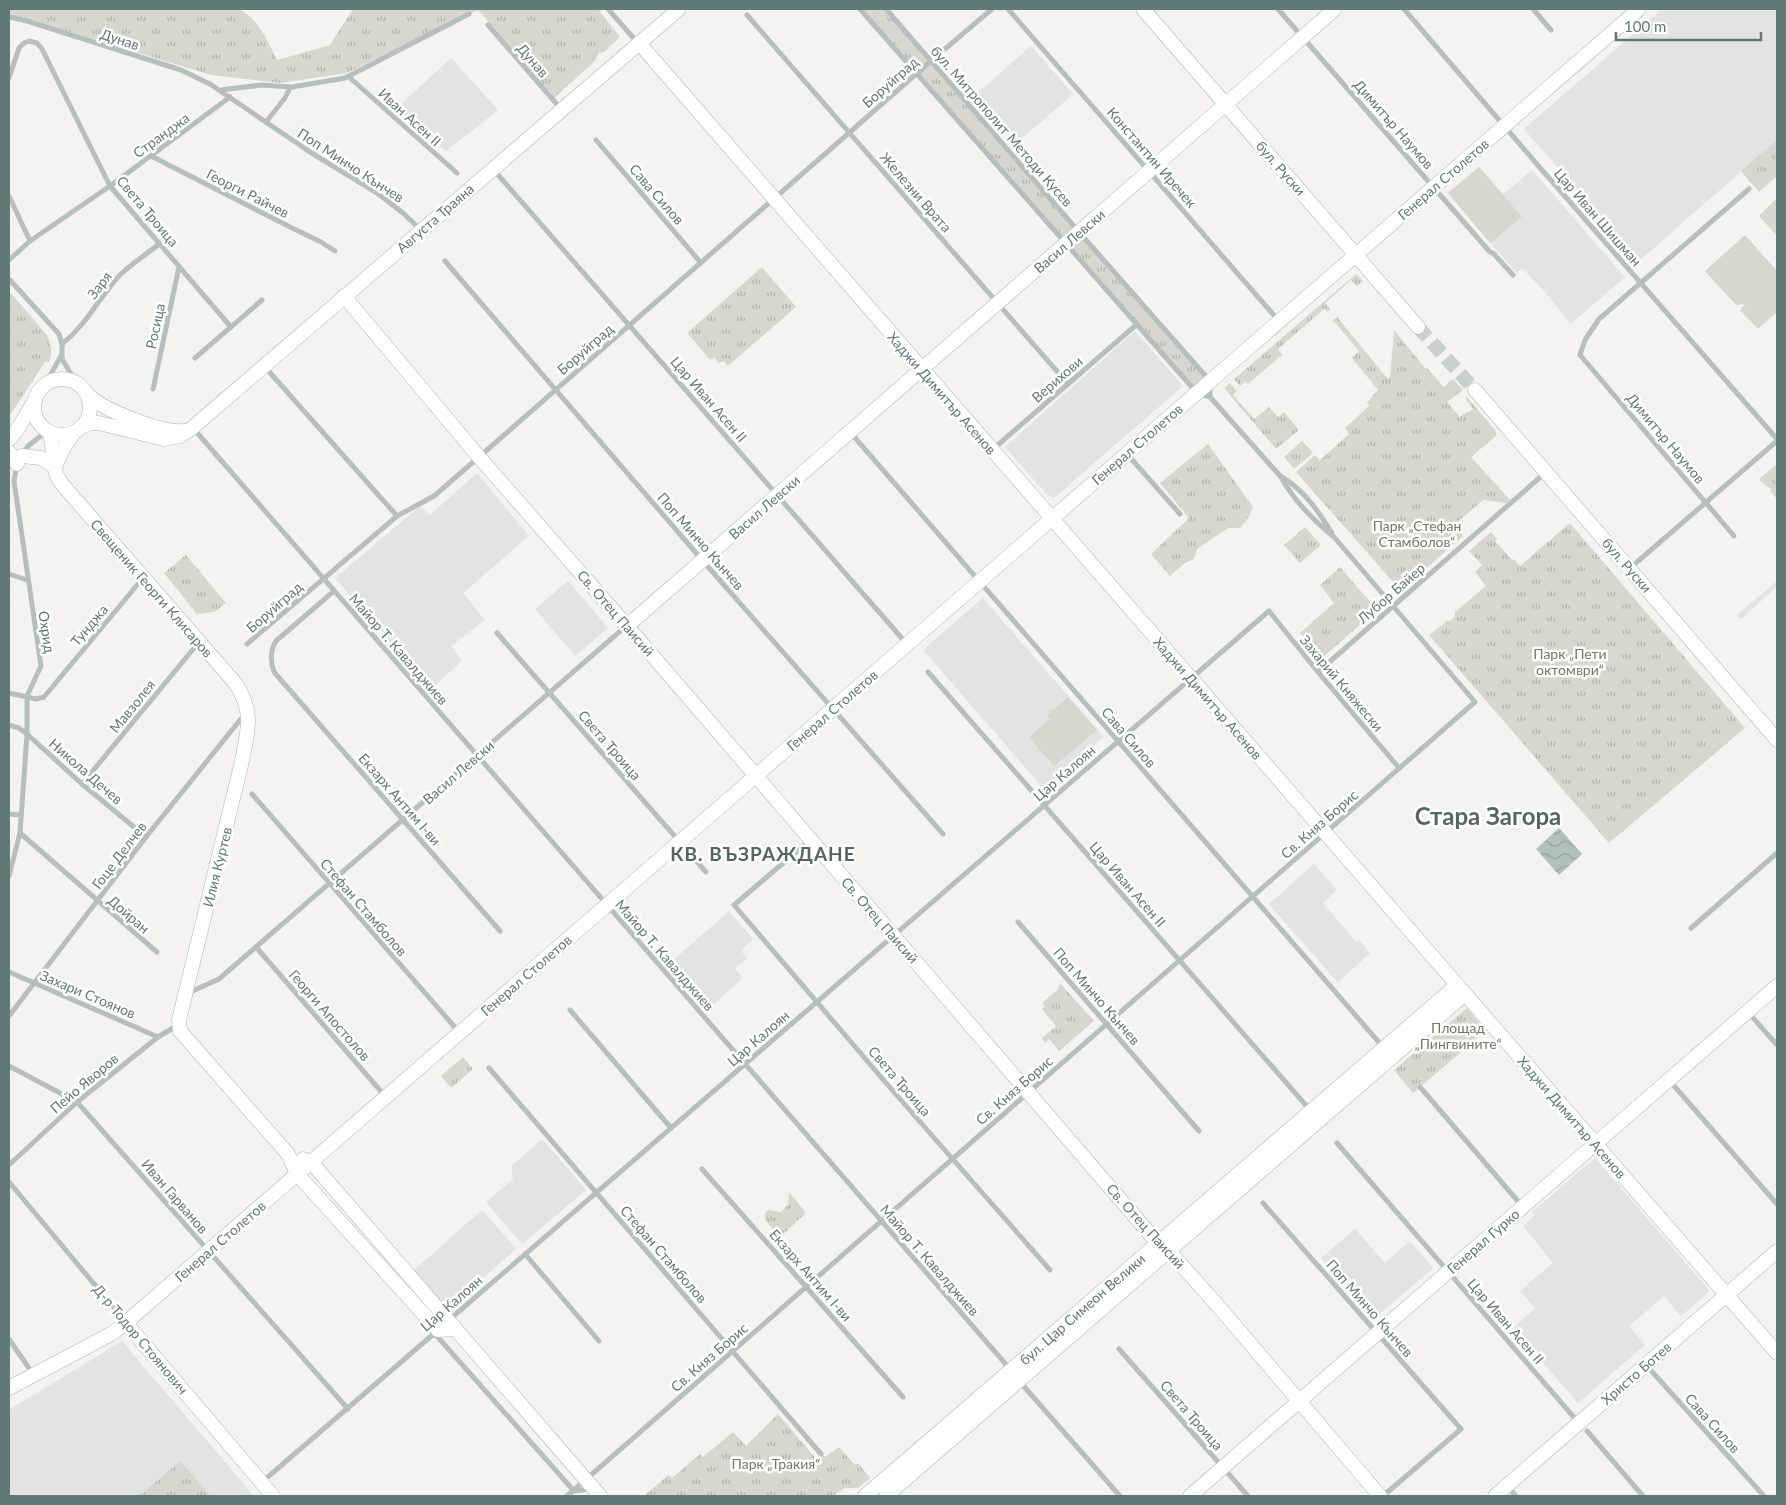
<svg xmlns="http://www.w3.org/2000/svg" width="1786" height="1505" viewBox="0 0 1786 1505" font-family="Lato,sans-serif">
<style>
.built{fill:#e2e3e2}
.grass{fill:url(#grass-tufts)}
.pitch{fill:#d7d7cf}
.water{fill:url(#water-waves)}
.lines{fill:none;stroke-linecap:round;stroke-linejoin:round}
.secondary-tunnel{stroke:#c9cfcc;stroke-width:14;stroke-dasharray:14 7;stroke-linecap:butt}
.secondary-casing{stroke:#aab4b2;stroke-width:15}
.street{stroke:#b7bfbe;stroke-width:5}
.secondary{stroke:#fff;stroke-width:14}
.labels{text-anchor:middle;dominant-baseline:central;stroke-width:5;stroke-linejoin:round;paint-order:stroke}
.street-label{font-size:14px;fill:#627a76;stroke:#fff}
.park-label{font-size:14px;fill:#747865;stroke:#fff}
.district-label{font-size:19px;font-weight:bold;letter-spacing:1px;fill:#546662;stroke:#fff}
.town-label{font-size:24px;font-weight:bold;fill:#546662;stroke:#fff}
</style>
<defs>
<pattern id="grass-tufts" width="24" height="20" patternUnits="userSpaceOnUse" patternTransform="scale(1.25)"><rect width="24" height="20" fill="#d7d7cf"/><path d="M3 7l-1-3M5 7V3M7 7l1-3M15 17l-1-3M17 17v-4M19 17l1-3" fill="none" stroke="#b2b3ad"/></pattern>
<pattern id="water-waves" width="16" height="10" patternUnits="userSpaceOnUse" patternTransform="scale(1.25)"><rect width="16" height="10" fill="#b0c1bb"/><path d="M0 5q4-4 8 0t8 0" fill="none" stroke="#93a29d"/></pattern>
</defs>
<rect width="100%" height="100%" fill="#f5f3f1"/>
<g class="built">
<path d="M 1662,9 L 1775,9 L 1777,11 L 1777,140 L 1639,261 L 1524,129 Z"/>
<path d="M 1031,46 L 1073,94 L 1018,142 L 975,95 Z"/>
<path d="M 451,58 L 498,110 L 446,151 L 396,109 Z"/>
<path d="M 1479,167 L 1503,194 L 1532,170 L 1625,277 L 1571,324 L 1544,291 L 1522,268 L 1516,273 L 1448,193 Z"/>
<path d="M 1135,331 L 1183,386 L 1054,498 L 1048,496 L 1005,447 Z"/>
<path d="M 477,473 L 529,536 L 463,593 L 485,620 L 451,646 L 462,661 L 431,689 L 335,578 L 420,506 L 430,515 Z"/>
<path d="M 568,581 L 608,628 L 575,656 L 535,609 Z"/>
<path d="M 1777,581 L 1777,587 L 1741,619 L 1737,615 Z"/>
<path d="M 983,598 L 1104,737 L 1044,789 L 923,650 Z"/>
<path d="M 1314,864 L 1337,890 L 1323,903 L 1356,942 L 1359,940 L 1370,953 L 1338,983 L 1269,904 Z"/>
<path d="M 729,911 L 753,939 L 741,951 L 747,958 L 735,969 L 743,978 L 708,1009 L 669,964 Z"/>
<path d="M 542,1139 L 586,1190 L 522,1244 L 486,1202 L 513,1179 L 511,1166 Z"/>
<path d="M 1595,1158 L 1710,1291 L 1681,1316 L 1664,1296 L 1629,1326 L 1645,1345 L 1578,1403 L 1513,1328 L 1535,1308 L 1520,1291 L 1553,1263 L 1523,1226 L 1535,1215 L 1532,1212 Z"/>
<path d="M 482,1210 L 516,1249 L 447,1309 L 414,1270 Z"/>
<path d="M 1355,1229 L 1385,1263 L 1410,1241 L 1433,1268 L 1374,1319 L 1321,1258 Z"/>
<path d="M 122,1341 L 254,1496 L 9,1496 L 9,1410 Z"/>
</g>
<g class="grass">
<path d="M 9,9 L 239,9 C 258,19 268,41 277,60 L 330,45 L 353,9 L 598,9 L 620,37 L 604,52 L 599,53 L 595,61 L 554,98 L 478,10 L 347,73 L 281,83 L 211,75 L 24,18 L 9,15 Z"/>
<path d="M 860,9 L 886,9 L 1210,381 L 1197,393 Z"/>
<path d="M 1777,140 L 1777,176 L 1759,192 L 1741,171 Z"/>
<path d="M 762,267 L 796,307 L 728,366 L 724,361 L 719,363 L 714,357 L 710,360 L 687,333 Z"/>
<path d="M 1356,274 L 1363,281 L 1357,286 L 1351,280 L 1325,303 L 1330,309 L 1327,312 L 1324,309 L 1278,349 L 1282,355 L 1248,384 L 1245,382 L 1240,386 L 1234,379 Z"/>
<path d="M 9,291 L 47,335 C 51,345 53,352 49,362 L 45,362 L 9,417 Z"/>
<path d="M 1337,317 L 1387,378 L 1390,377 L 1394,330 L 1426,369 L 1427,368 L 1444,387 L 1453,379 L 1463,390 L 1447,402 L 1460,417 L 1466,412 L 1469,412 L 1473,409 L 1465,399 L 1467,397 L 1496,431 L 1496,436 L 1471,457 L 1510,500 L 1506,503 L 1483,500 L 1454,525 L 1463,536 L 1407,585 L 1407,588 L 1402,592 L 1296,472 L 1315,455 L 1320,460 L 1349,434 L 1345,428 L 1369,406 L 1367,403 L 1378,390 L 1352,358 L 1359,351 L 1333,320 Z"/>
<path d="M 1230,383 L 1237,391 L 1233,395 L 1254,419 L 1269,407 L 1278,417 L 1284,412 L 1299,430 L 1276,449 L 1224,388 Z"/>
<path d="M 1302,441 L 1313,453 L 1294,469 L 1284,457 Z"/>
<path d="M 1208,444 L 1253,507 L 1248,518 L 1240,528 L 1228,528 L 1197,549 L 1194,559 L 1185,563 L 1170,576 L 1151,554 L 1189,518 L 1160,483 Z"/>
<path d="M 1777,464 L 1777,499 L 1770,491 L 1771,490 L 1768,486 L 1767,487 L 1759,479 Z"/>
<path d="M 1570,523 L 1745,728 L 1609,843 L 1429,635 L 1447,621 L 1450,621 L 1455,617 L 1455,612 L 1486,586 L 1475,572 L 1482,565 L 1469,551 L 1491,532 L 1497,539 L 1495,541 L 1512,560 L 1514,559 L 1520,566 Z"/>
<path d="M 1305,527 L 1321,545 L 1300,563 L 1284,545 Z"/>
<path d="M 186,555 L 226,603 L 214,612 L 197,614 L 164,573 Z"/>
<path d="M 1340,567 L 1377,610 L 1322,658 L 1300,633 L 1334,603 L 1320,585 Z"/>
<path d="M 1060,983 L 1094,1021 L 1059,1051 L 1049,1039 L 1045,1043 L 1042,1038 L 1056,1026 L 1042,1009 L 1045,1007 L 1042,1003 L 1057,990 Z"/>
<path d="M 1467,1008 L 1486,1031 L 1413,1093 L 1394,1070 Z"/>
<path d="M 463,1057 L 473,1069 L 451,1088 L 441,1076 Z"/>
<path d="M 789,1192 L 806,1213 L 780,1237 L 765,1220 L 765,1213 L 768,1210 L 781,1212 L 788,1205 Z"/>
<path d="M 778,1414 L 817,1460 L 823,1455 L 825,1457 L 839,1447 L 855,1465 L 858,1463 L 870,1478 L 858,1488 L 844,1488 L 833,1496 L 644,1496 L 668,1475 L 672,1478 L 700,1454 L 703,1457 L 733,1432 L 746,1446 Z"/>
<path d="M 180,1461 L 211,1496 L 139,1496 Z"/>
</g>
<g class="pitch">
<path d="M 1479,167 L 1522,217 L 1490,243 L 1448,193 Z"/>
<path d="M 1777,198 L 1777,236 L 1759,216 Z"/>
<path d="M 1745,235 L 1777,271 L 1777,312 L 1758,329 L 1740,310 L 1745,304 L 1736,305 L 1705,271 Z"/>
<path d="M 1068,697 L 1097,730 L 1054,766 L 1029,737 L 1050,719 L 1047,715 Z"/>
</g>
<path class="water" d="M 1559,828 L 1582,854 L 1559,875 L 1536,849 Z"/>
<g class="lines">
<path class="secondary-tunnel" d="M 1418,327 L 1475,390"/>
<g class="secondary-casing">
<g id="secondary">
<path d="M 1143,9 L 1418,327"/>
<path d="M 639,43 L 1777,1353"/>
<path d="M 344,296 L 479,457 L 627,626 L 1150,1234 L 1158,1243 L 1169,1251 L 1219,1307 L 1380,1496"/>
<circle cx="62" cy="407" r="28"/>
<path d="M 1475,390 L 1777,740"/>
<path d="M 87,394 C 102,410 163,434 185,431"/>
<path d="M 82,426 L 91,423 L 99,423 L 164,439 L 180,436 L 192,428 L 679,9"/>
<path d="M 50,432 L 56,474 L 61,483 L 236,684 C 254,712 248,730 242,761 L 179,1020 L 180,1031 L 288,1154 L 297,1174 L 438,1330 L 454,1329"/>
<path d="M 10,439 L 19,427 L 35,400"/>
<path d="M 9,452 L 17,464"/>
<path d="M 22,456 L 41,458 L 55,467"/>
<path d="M 55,467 L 62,451 L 74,432"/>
<path d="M 627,626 L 1335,9"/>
<path d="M 303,1159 L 311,1162 L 600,1496"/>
<path d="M 126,1323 L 273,1496"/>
<path d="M 9,1388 L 111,1334 L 122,1326 L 1639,9"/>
<path d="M 865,1496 L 1457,985"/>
<path d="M 886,1496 L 1465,994"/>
<path d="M 1190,1496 L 1777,986"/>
<path d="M 1495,1496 L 1777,1251"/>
</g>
</g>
<g class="street">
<path d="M 608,9 L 638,43"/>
<path d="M 886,9 L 1079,232 L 1210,381 L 1210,397"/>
<path d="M 1008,9 L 1278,320"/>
<path d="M 1278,9 L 1489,251 L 1494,254 L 1513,275"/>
<path d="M 1404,9 L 1542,170 L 1777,439"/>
<path d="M 1533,9 L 1551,30"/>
<path d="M 747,15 L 1068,384"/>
<path d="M 9,17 L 27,21 L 181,70 L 210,84 L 310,152 L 377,193 L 403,213 L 421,230"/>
<path d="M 488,25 L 561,109"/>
<path d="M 945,49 L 992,9"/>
<path d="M 349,77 L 457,173"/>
<path d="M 9,78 L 19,48 L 24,43 L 29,41 L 37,43 L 42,49 L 110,186 L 231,327"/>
<path d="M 221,90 L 261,85 L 292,87 L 345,78 L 469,14"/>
<path d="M 266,122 L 285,98 L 290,88"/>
<path d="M 596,140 L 701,263"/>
<path d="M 151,156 L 292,228 L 321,242 L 335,251"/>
<path d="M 493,169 L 906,643"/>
<path d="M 9,196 L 30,241 L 9,260"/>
<path d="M 30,241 L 110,186 L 230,97"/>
<path d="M 445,261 L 702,560 L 943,834"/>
<path d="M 9,279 L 59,334 L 62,344 L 62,359 L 77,384"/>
<path d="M 62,344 C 87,324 97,301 117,278 C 129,265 146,255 159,244"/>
<path d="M 195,358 L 262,300"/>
<path d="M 265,367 L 397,516"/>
<path d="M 44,386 L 61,356"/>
<path d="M 153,389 L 179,267"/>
<path d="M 193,428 L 1010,1369"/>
<path d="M 850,432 L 1383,1047"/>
<path d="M 992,450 L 1136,325"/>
<path d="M 1127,454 L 1180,514"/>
<path d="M 22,455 L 28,446 L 47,431"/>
<path d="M 1282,477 C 1305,491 1318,511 1332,533"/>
<path d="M 1734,536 L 1580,355 L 1585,340 L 1599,319 L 1749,189"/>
<path d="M 1630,568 L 1777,441"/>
<path d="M 9,574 L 27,580"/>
<path d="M 334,591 L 276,641 C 270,651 270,661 274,672 L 500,931"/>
<path d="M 497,633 L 706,872"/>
<path d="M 247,644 L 397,516 L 434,496 L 479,457 L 931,61"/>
<path d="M 928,672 L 1310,1110"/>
<path d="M 1318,672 L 1545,473"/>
<path d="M 9,693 L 36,699 L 44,697 L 143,578"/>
<path d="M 9,725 L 19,728 L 27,734 L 82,784 L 146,837"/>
<path d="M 82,784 L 199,642"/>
<path d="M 252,794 L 459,1032"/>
<path d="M 9,814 L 21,815"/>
<path d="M 20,833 L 157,952"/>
<path d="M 809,841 L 734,905 L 886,1083 L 1050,1270"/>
<path d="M 9,876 L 20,833 L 27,734 L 27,696 L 41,666 L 14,481 L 17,464"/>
<path d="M 1018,922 L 1199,1131"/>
<path d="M 1691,928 L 1777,853"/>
<path d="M 256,947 L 385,1096"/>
<path d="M 9,972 L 158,1037"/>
<path d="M 188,993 L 219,979 L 625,627"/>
<path d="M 570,1010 L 671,1128"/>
<path d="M 1748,1012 L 1777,1045"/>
<path d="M 9,1016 L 146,837 L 244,715"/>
<path d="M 9,1066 L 77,1102 L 348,1409"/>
<path d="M 489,1068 L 821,1454"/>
<path d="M 1669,1080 L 1777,1204"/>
<path d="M 1420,1087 L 1522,1206"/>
<path d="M 1337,1143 L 1578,1422"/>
<path d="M 9,1165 L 77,1102 L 158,1037 L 178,1025"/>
<path d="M 702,1169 L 903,1397"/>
<path d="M 9,1182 L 125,1321"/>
<path d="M 1263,1203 L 1461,1429 L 1383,1496"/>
<path d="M 525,1254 L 599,1341"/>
<path d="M 449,1320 L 1269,611 L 1318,672 L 1399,768"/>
<path d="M 437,1333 L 436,1335 L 574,1491 L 590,1489"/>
<path d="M 9,1339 L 33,1374"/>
<path d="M 1119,1349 L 1248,1496"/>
<path d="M 1646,1365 L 1764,1496"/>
<path d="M 1020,1382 L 1120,1496"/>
<path d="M 1587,1431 L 1643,1496"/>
<path d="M 262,1482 L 437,1331"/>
<path d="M 1508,1487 L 1516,1496"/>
<path d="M 567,1496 L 1475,702 L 1334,537 C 1313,520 1294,501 1281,477 L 1210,397 L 1197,393 L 860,9"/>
</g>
<use href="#secondary" class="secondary"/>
</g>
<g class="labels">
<g class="street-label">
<text transform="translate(120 39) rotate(18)">Дунав</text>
<text transform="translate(533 60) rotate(49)">Дунав</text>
<text transform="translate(890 82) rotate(-41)">Боруйград</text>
<text transform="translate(410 117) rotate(42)">Иван Асен ІІ</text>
<text transform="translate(1394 124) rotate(49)">Димитър Наумов</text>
<text transform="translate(1002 126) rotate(49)">бул. Митрополит Методи Кусев</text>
<text transform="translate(161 135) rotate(-36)">Странджа</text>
<text transform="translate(1152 157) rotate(49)">Константин Иречек</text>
<text transform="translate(351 165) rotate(33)">Поп Минчо Кънчев</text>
<text transform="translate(1281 168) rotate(49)">бул. Руски</text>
<text transform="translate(1443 179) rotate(-41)">Генерал Столетов</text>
<text transform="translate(916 192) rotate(49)">Железни Врата</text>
<text transform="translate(248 193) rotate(27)">Георги Райчев</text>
<text transform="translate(657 194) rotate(49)">Сава Силов</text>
<text transform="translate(148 211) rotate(50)">Света Троица</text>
<text transform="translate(1598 217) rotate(49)">Цар Иван Шишман</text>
<text transform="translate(435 218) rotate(-41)">Августа Траяна</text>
<text transform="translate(1069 241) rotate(-41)">Васил Левски</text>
<text transform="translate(99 285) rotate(-53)">Заря</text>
<text transform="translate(155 326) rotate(-78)">Росица</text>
<text transform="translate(585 349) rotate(-41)">Боруйград</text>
<text transform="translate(1057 379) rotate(-41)">Верихови</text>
<text transform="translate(942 393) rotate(49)">Хаджи Димитър Асенов</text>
<text transform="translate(709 399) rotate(49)">Цар Иван Асен II</text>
<text transform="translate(1666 438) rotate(50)">Димитър Наумов</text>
<text transform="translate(1137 444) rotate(-41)">Генерал Столетов</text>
<text transform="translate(764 507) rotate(-41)">Васил Левски</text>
<text transform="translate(701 541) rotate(49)">Поп Минчо Кънчев</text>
<text transform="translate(1627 565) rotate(49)">бул. Руски</text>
<text transform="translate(152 588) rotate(49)">Свещеник Георги Клисаров</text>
<text transform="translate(1391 593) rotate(-41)">Лубор Байер</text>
<text transform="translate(274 607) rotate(-41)">Боруйград</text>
<text transform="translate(616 613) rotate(49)">Св. Отец Паисий</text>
<text transform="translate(89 625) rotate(-50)">Тунджа</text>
<text transform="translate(47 632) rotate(81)">Охрид</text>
<text transform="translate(399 649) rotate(49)">Майор Т. Кавалджиев</text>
<text transform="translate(1342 683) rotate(50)">Захарий Княжески</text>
<text transform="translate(1208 698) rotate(49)">Хаджи Димитър Асенов</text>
<text transform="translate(132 706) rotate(-51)">Мавзолея</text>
<text transform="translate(832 710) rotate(-41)">Генерал Столетов</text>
<text transform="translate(1129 737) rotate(49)">Сава Силов</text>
<text transform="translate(610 745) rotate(49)">Света Троица</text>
<text transform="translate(86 771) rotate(41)">Никола Дечев</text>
<text transform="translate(458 772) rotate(-41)">Васил Левски</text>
<text transform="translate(1064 773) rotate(-41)">Цар Калоян</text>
<text transform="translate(400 799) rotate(49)">Екзарх Антим I-ви</text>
<text transform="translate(1319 824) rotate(-41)">Св. Княз Борис</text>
<text transform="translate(119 855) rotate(-53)">Гоце Делчев</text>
<text transform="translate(217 867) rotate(-76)">Илия Куртев</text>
<text transform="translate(1128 884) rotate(49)">Цар Иван Асен II</text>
<text transform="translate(364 907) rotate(49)">Стефан Стамболов</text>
<text transform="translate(129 914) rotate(41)">Дойран</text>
<text transform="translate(880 920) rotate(49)">Св. Отец Паисий</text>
<text transform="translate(665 955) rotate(49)">Майор Т. Кавалджиев</text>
<text transform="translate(526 975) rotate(-41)">Генерал Столетов</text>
<text transform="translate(88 994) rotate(23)">Захари Стоянов</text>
<text transform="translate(1097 996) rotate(49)">Поп Минчо Кънчев</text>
<text transform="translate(330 1015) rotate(49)">Георги Апостолов</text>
<text transform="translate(758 1038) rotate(-41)">Цар Калоян</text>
<text transform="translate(900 1081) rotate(49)">Света Троица</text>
<text transform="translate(84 1083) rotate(-40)">Пейо Яворов</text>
<text transform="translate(1014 1090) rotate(-41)">Св. Княз Борис</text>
<text transform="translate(1572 1117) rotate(49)">Хаджи Димитър Асенов</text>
<text transform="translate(175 1196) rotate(49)">Иван Гарванов</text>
<text transform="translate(1146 1226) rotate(48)">Св. Отец Паисий</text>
<text transform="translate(220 1241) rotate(-41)">Генерал Столетов</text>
<text transform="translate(1483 1241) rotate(-41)">Генерал Гурко</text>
<text transform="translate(664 1254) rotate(49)">Стефан Стамболов</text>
<text transform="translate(930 1260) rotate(49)">Майор Т. Кавалджиев</text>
<text transform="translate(811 1275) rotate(49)">Екзарх Антим I-ви</text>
<text transform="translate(451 1303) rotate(-41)">Цар Калоян</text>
<text transform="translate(1370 1308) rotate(49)">Поп Минчо Кънчев</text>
<text transform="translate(1082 1309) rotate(-41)">бул. Цар Симеон Велики</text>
<text transform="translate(1506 1321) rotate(49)">Цар Иван Асен II</text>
<text transform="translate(141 1339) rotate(50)">Д-р Тодор Стоянович</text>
<text transform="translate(709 1357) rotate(-41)">Св. Княз Борис</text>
<text transform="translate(1636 1373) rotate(-41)">Христо Ботев</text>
<text transform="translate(1192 1415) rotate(49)">Света Троица</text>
<text transform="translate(1713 1423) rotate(48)">Сава Силов</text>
</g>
<g class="park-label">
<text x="1417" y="525">Парк „Стефан<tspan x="1417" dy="16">Стамболов“</tspan></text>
<text x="1570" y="653">Парк „Пети<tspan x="1570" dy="16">октомври“</tspan></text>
<text x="1458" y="1027">Площад<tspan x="1458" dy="16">„Пингвините“</tspan></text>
<text x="776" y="1463">Парк „Тракия“</text>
</g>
<g class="district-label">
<text x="763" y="853">КВ. ВЪЗРАЖДАНЕ</text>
</g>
<g class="town-label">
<text x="1488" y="815">Стара Загора</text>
</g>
</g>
<rect width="1786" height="1505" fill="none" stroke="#627a76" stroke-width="20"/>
<path d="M1616 32v8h145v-8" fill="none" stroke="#627a76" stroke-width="2.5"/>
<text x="1624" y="32" font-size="15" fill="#627a76" stroke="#ffffff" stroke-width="4" paint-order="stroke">100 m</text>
</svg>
